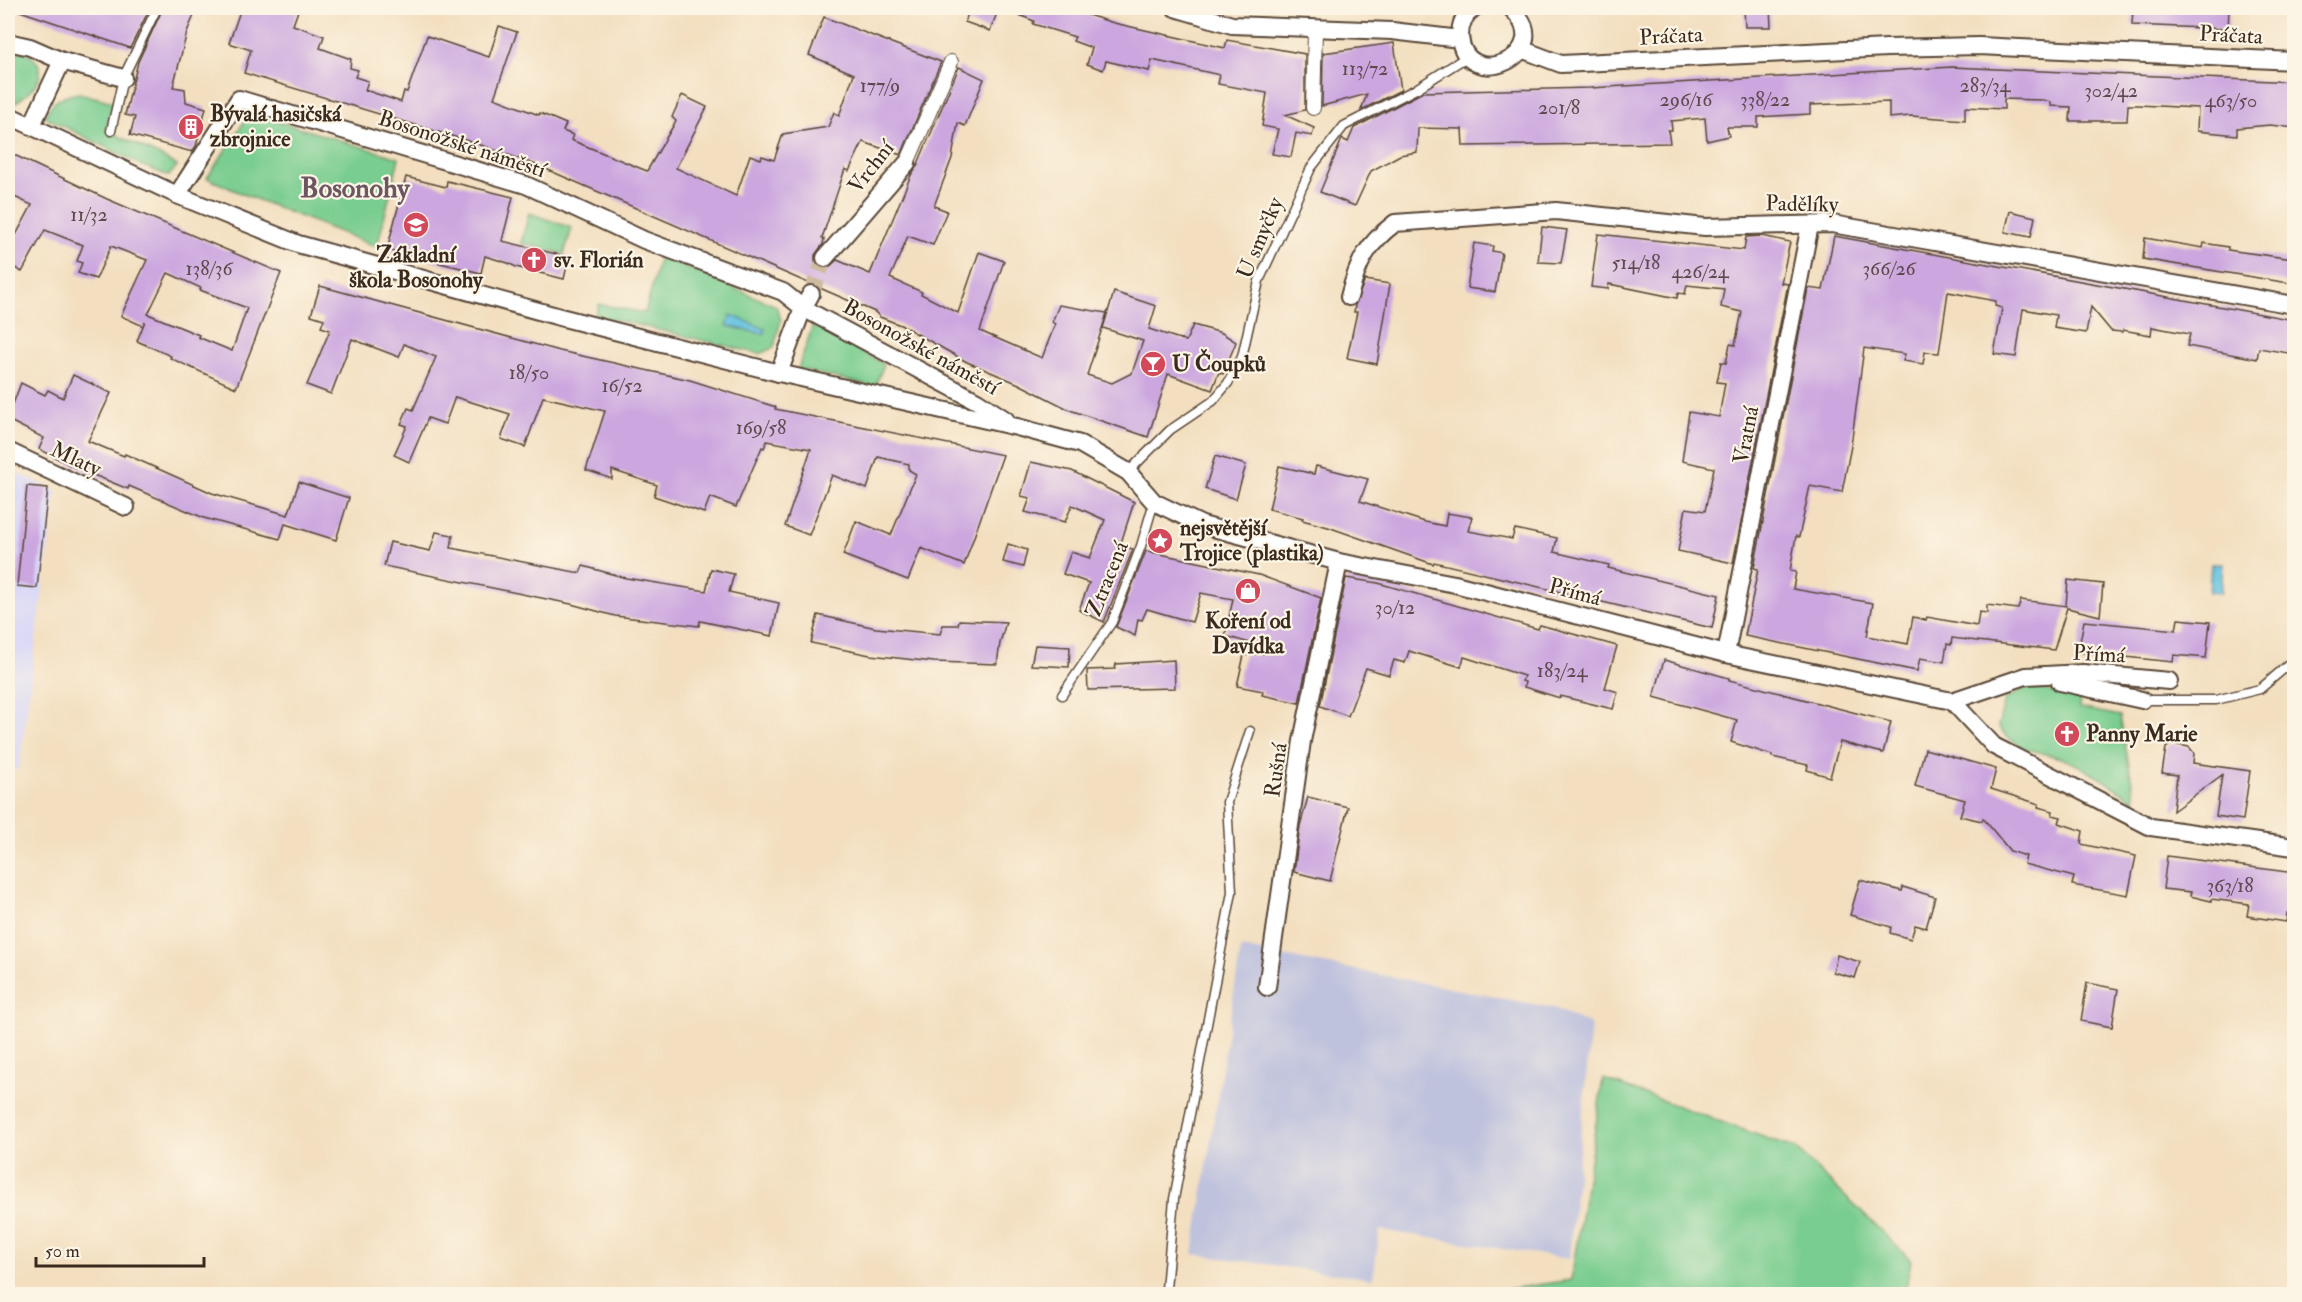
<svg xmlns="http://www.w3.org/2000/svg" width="2302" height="1302" viewBox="0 0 2302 1302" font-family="'IM FELL Double Pica',serif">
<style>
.built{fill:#d8d7f8}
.industrial{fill:#bfc2dd}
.green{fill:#7acd90;stroke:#5a7c57;stroke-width:1.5}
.water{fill:#62c2e1;stroke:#4e7680;stroke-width:1.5}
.building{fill:#cba6df;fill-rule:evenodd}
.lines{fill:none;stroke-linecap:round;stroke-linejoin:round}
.minor-tunnel{stroke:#cebba0;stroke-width:16;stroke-dasharray:16 8;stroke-linecap:butt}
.service-casing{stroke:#574536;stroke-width:11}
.pedestrian-casing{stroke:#574536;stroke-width:16}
.minor-casing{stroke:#574536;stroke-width:20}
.service{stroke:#fff;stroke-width:8}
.pedestrian{stroke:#fff;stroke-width:14}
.minor{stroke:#fff;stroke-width:16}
.labels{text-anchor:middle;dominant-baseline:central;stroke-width:4.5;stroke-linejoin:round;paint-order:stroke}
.number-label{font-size:20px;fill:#5f494e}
.street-label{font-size:22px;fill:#3b2a1e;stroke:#fcf5e5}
.poi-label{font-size:22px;font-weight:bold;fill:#3b2a1e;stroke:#fcf5e5;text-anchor:start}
.district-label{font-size:28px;font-weight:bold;fill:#6d5562;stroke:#fcf5e5}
</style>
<rect width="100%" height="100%" fill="#fcf5e5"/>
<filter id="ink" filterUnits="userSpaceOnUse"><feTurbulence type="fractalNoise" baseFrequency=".0167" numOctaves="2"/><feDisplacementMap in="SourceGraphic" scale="12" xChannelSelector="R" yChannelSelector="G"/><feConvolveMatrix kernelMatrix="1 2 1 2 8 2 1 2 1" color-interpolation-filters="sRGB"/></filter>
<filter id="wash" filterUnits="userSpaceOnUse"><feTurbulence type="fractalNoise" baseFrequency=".008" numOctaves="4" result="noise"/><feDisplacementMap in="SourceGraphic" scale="24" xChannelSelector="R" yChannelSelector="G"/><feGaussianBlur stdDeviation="1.35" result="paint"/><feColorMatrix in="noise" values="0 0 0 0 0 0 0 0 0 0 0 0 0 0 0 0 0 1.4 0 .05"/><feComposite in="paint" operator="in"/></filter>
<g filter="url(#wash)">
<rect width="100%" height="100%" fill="#f3dfc0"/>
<path class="built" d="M 8,469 L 56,491 L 19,768 L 8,773 Z"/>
<path class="industrial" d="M 1241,948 L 1554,1008 L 1591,1025 L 1569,1259 L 1380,1230 L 1373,1279 L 1193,1254 Z"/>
<g class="green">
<path d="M 19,51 C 27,52 29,54 35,60 C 52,77 22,101 8,106 L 8,54 L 15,56 Z"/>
<path d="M 79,93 L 113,102 L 106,130 L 162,157 L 177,166 L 169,176 L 143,166 L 45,117 C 51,100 62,96 79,93 Z"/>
<path d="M 250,113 L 399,158 L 377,247 L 238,192 L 207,178 Z"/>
<path d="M 529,213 L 572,228 L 564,254 L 521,243 Z"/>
<path d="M 660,256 L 776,306 L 781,320 L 774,347 L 760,354 L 595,315 L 599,304 L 645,313 Z"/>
<path d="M 813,325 L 884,364 L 875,387 L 798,369 Z"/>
<path d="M 2029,686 L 2080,699 L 2079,708 L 2120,716 L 2135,800 C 2115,789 2086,767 2066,760 C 2039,750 2017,753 1998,726 L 2005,700 Z"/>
<path d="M 1603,1079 L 1796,1149 L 1911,1260 L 1905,1294 L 1475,1294 L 1571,1280 Z"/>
</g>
<g class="water">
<path d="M 731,315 L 765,329 L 764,334 L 727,326 Z"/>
<path d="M 2211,564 L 2223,564 L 2221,593 L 2209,592 Z"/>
</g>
<g id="blocks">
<g class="building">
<path d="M 21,8 L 150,8 L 130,48 L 20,11 Z"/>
<path d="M 163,8 L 197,8 L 187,32 L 173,87 L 185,89 L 186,102 L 206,108 L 196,146 L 192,152 L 130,135 L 135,117 L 125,115 L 138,62 Z"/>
<path d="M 241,8 L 299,8 L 293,25 L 324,36 L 320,48 L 351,59 L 350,68 L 358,70 L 355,77 L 368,81 L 365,90 L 401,102 L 404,91 L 407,92 L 427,36 L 489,57 L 499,26 L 517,32 L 494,98 L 539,115 L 540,113 L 566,124 L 563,131 L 573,135 L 571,140 L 647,171 L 676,121 L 672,117 L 682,95 L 707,107 L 676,168 L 736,196 L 750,155 L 761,159 L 762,156 L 774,160 L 783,134 L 828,127 L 834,112 L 839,116 L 854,74 L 809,55 L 824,17 L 941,62 L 901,155 L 863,142 L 849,171 L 845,169 L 822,238 L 824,239 L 823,244 L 815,255 L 815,261 L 819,266 L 828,268 L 837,260 L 870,274 L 911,175 L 917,166 L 959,67 L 984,79 L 965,126 L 958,123 L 952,158 L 934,206 L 947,211 L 933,245 L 908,236 L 890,278 L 922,292 L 921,294 L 958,313 L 979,252 L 1004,261 L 980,331 L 1042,358 L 1055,324 L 1052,322 L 1059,305 L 1107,313 L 1087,375 L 1112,383 L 1132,373 L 1143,341 L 1103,328 L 1114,292 L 1156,306 L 1149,329 L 1186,341 L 1193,325 L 1222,333 L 1236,342 L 1223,374 L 1219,372 L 1212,390 L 1168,374 L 1148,437 L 1070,410 L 1019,384 L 967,362 L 903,326 L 880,317 L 875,312 L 539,166 L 478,144 L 244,73 L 251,50 L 229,43 Z"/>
<path d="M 970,8 L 999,8 L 990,31 L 965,22 Z"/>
<path d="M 1002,8 L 1065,8 L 1114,23 L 1225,48 L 1227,40 L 1305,54 L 1305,110 L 1285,115 L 1314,128 L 1312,136 L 1296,133 L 1291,157 L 1272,154 L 1278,129 L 1262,126 L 1267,93 L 1218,84 L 1220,75 L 1152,60 L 1149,71 L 1106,61 L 1103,70 L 1087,64 L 1092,48 L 1073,41 L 1075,37 L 1033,24 L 1034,21 Z"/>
<path d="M 1744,8 L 1770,8 L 1771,27 L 1745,27 Z"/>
<path d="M 2133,8 L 2229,9 L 2228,29 L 2132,25 Z"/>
<path d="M 1394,43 L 1401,90 L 1361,110 L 1367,94 L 1322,106 L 1323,53 Z"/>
<path d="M 1952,67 L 2295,82 L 2295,128 L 2270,125 L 2237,128 L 2237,135 L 2197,131 L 2198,108 L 2138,105 L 2128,105 L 2127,121 L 2070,121 L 2071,107 L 2051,106 L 2051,102 L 2043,100 L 2004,99 L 2004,109 L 1965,107 L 1965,120 L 1911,116 L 1889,118 L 1889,102 L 1810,105 L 1810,114 L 1758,117 L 1758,127 L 1727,127 L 1729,136 L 1707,141 L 1705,118 L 1671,121 L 1672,130 L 1668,130 L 1670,143 L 1463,146 L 1462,129 L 1418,128 L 1417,152 L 1400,155 L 1371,171 L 1355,206 L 1320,192 L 1342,139 L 1348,142 L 1354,128 L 1423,92 L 1590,88 Z"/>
<path d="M 8,152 L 107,199 L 281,273 L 236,388 L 170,358 L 171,356 L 137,341 L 145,321 L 143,326 L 121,316 L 147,260 L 111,246 L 96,279 L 78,273 L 82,263 L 77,261 L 83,245 L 45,230 L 22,272 L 8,264 L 8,250 L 32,205 L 8,194 ZM 168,273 L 201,288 L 200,290 L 247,308 L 232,351 L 198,337 L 199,335 L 148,314 Z"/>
<path d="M 406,177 L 446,187 L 447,181 L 513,197 L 502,241 L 569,257 L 564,279 L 516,267 L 508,263 L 485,256 L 481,273 L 387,250 Z"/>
<path d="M 2010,211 L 2035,217 L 2031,237 L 2005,232 Z"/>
<path d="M 1542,227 L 1567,230 L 1561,263 L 1538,262 Z"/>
<path d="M 1598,234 L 1744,250 L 1746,237 L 1762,236 L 1790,242 L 1781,283 L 1788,284 L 1733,563 L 1678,551 L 1686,508 L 1705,511 L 1714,468 L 1682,461 L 1689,412 L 1719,417 L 1725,383 L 1717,382 L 1721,362 L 1726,363 L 1730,344 L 1735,345 L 1742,312 L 1721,307 L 1724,289 L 1687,285 L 1685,294 L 1678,293 L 1677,298 L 1609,284 L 1608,289 L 1591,287 Z"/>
<path d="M 1834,236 L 2294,320 L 2288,353 L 2259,348 L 2257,359 L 2187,346 L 2190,334 L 2152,327 L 2151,335 L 2123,330 L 2122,332 L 2111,331 L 2091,307 L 2086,333 L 2054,328 L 2056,315 L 2023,309 L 2016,357 L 1994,354 L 2002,308 L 1995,306 L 1996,301 L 1948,292 L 1939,353 L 1925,352 L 1923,364 L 1903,361 L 1905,354 L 1864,348 L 1851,446 L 1842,492 L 1810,486 L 1799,537 L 1796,536 L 1790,571 L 1796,572 L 1793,589 L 1873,603 L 1867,636 L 1908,644 L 1913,617 L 1926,620 L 1927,617 L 1977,626 L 1979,612 L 1987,613 L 1987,605 L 2018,609 L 2021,600 L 2066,606 L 2068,580 L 2103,584 L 2100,616 L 2067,608 L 2054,650 L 1952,638 L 1951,645 L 1947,644 L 1944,662 L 1920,658 L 1917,671 L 1745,636 L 1758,569 L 1754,568 L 1808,288 L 1823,290 Z"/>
<path d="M 2145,238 L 2203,248 L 2204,243 L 2228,247 L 2228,250 L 2293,259 L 2295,284 L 2143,259 Z"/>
<path d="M 1474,243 L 1493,246 L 1492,251 L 1502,253 L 1495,292 L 1467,288 Z"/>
<path d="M 1365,280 L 1390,284 L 1377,364 L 1347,358 L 1357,312 L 1354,312 L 1355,305 Z"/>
<path d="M 320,286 L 560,351 L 690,380 L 776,407 L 775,409 L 1003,455 L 964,565 L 921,548 L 908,580 L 843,555 L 856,521 L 891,535 L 916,474 L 909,470 L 909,464 L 878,457 L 867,489 L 832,475 L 809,535 L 785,526 L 811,449 L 767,441 L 764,448 L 762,447 L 736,507 L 710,497 L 704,513 L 654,496 L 657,485 L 612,470 L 612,479 L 586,470 L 605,411 L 543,397 L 525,447 L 501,439 L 510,414 L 455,397 L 445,424 L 428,418 L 409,462 L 394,455 L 407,426 L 401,424 L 408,408 L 413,410 L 436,357 L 404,344 L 399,357 L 352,339 L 331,394 L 307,385 L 330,330 L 321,327 L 324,319 L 311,315 Z"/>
<path d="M 73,375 L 111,393 L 88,441 L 124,456 L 125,454 L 212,493 L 288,515 L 299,482 L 349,498 L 336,540 L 285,524 L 280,539 L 204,518 L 129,486 L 128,489 L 74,467 L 39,449 L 44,438 L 8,420 L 8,401 L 13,404 L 21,383 L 45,395 L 48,390 L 63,398 Z"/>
<path d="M 1215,456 L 1246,465 L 1236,499 L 1205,489 Z"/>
<path d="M 1031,462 L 1072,471 L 1134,502 L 1120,546 L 1133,549 L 1104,622 L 1079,610 L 1089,583 L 1063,574 L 1071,552 L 1090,558 L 1105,520 L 1072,505 L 1065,522 L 1025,512 L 1030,498 L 1021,496 Z"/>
<path d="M 1279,466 L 1314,474 L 1316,466 L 1368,479 L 1360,501 L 1425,522 L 1445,526 L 1447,513 L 1472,517 L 1468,531 L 1512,539 L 1515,529 L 1557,538 L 1554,552 L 1609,565 L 1608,568 L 1719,595 L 1712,628 L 1434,562 L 1433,564 L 1328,527 L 1302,520 L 1303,518 L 1269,509 Z"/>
<path d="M 27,486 L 48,488 L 37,588 L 17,586 Z"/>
<path d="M 436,532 L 453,535 L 451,548 L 580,573 L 583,566 L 626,578 L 706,591 L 711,569 L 734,574 L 729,592 L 779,603 L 772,636 L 700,621 L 699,626 L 615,616 L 571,604 L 384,566 L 390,542 L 430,551 Z"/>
<path d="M 1008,544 L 1027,550 L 1023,567 L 1003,562 Z"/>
<path d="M 1146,551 L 1259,575 L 1321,598 L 1299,703 L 1262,695 L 1263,691 L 1237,686 L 1244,655 L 1282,652 L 1225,636 L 1233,599 L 1201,593 L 1192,622 L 1147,609 L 1142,620 L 1138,619 L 1135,636 L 1116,627 Z"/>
<path d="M 1346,578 L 1378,583 L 1538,629 L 1540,625 L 1617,646 L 1605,688 L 1618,692 L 1613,709 L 1560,696 L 1560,698 L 1524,687 L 1525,682 L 1522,681 L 1524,676 L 1464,657 L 1461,667 L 1409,651 L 1405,663 L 1394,660 L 1389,675 L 1366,668 L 1348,716 L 1320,706 Z"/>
<path d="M 818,615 L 876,628 L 940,634 L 943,625 L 958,625 L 959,620 L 1006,622 L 1000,643 L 997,664 L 934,662 L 870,655 L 811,643 Z"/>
<path d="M 2178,619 L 2210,622 L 2206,658 L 2174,655 L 2173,662 L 2078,652 L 2084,621 L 2176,630 Z"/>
<path d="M 1035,645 L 1070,647 L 1069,667 L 1031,665 Z"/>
<path d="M 1174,660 L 1175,688 L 1088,690 L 1087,670 L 1115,669 L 1116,664 Z"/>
<path d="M 1664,660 L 1729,678 L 1729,680 L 1891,722 L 1883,753 L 1840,742 L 1830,777 L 1807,770 L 1808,765 L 1772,757 L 1772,755 L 1731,742 L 1737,720 L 1654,697 Z"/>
<path d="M 2172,744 L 2189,747 L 2194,753 L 2193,763 L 2250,771 L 2243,820 L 2216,816 L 2222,775 L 2173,811 L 2177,775 L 2162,773 L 2166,748 Z"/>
<path d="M 1925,749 L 1996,769 L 1991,789 L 2039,804 L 2038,807 L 2053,811 L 2052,815 L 2061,817 L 2059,823 L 2083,831 L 2081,844 L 2136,856 L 2128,895 L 2072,885 L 2074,877 L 2024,864 L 2026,856 L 2010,851 L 1983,818 L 1982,821 L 1960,816 L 1965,800 L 1915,786 Z"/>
<path d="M 1308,797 L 1348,807 L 1330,881 L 1294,872 L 1300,826 Z"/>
<path d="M 2167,856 L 2295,873 L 2295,914 L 2287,913 L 2286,922 L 2247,916 L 2249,904 L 2211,899 L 2211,901 L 2190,896 L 2191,892 L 2163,889 Z"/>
<path d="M 1860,880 L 1902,891 L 1903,887 L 1935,897 L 1926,928 L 1915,925 L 1911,939 L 1890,933 L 1891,927 L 1850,915 Z"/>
<path d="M 1837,955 L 1860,962 L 1855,978 L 1833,972 Z"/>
<path d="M 2087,983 L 2118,989 L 2112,1027 L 2081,1021 Z"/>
</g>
</g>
</g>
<g filter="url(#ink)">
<use href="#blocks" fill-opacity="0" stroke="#574536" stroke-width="1.5"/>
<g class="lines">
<path class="minor-tunnel" d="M 811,294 L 825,258"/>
<g class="service-casing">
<g id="service">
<path d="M 111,131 L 123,78 L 157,8"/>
<path d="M 1128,472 L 1170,430 L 1213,401 L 1228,383 L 1242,357 L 1259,281 L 1311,168 L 1344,126 L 1416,89 L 1468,56"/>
<path d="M 1062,695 L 1112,622 L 1141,546 L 1154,502"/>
<path d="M 2142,700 L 2216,700 L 2260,689 L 2294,660"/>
<path d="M 1167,1294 L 1166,1289 L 1174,1199 L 1232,892 L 1227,802 L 1250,731"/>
</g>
</g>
<g class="pedestrian-casing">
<g id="pedestrian">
<path d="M 1313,108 L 1315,30"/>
<path d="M 907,163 L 951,62"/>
</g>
</g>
<g class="minor-casing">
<g id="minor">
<path d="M 1175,8 L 1232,25 L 1392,31 L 1460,39"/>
<path d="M 1474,8 C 1465,14 1460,24 1460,36 C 1464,95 1561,55 1511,8"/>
<path d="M 8,42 L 30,47 L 62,61 L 123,78"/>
<path d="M 1521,49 L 1561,64 L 1887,48 L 1979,46 L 2294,61"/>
<path d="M 8,115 L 177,195 L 298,244 L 560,317 L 779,373 L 1017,427 L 1080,444 L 1128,472 L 1154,502 L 1202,525 L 1339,562 L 1455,584 L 1726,654 L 1952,701 L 2026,676 L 2083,673 L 2169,681"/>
<path d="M 32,125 L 62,61"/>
<path d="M 177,195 L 239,99 L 526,185 L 644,240 L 783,292 L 803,308 L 977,401 L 1006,420"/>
<path d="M 825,258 L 907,163"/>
<path d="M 1349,297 C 1358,262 1366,245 1395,223 L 1556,211 L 1705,227 L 1832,224 L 2294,305"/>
<path d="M 779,373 L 803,308 L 811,294"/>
<path d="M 8,451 L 126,507"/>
<path d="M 1726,654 L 1810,225"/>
<path d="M 2060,682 L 2142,700"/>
<path d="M 1952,701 L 1994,746 L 2151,827 L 2294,847"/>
<path d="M 1267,987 L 1302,741 L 1339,562"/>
</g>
</g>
<use href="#service" class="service"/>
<use href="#pedestrian" class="pedestrian"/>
<use href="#minor" class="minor"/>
</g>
</g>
<defs>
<g id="building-disc" transform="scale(1.35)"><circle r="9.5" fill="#d1495b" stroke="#fcf5e5"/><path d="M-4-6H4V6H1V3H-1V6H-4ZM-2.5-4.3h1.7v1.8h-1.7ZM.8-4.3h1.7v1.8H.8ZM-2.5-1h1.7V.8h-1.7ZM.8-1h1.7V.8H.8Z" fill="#fff"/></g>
<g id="school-disc" transform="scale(1.35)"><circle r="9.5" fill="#d1495b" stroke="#fcf5e5"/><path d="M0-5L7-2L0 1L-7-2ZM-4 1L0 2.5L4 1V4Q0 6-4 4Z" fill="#fff"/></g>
<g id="church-disc" transform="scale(1.35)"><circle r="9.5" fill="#d1495b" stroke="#fcf5e5"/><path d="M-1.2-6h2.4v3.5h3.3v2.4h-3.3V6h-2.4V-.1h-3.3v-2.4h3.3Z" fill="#fff"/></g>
<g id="bar-disc" transform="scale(1.35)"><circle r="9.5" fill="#d1495b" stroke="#fcf5e5"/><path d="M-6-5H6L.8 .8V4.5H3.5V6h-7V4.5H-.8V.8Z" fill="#fff"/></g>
<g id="sight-disc" transform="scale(1.35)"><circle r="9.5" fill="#d1495b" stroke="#fcf5e5"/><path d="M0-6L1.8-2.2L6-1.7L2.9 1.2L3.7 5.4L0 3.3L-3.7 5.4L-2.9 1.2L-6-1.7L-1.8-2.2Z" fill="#fff"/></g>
<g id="shop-disc" transform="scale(1.35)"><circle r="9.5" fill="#d1495b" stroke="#fcf5e5"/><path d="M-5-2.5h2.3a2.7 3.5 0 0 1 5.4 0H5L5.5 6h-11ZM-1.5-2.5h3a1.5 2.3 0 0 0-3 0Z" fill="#fff"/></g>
</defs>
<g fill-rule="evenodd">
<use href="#building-disc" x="191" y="127"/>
<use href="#school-disc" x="416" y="225"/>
<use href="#church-disc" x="534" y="260"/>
<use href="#bar-disc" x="1153" y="364"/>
<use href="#sight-disc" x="1160" y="541"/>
<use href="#shop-disc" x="1248" y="591"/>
<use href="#church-disc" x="2067" y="734"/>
</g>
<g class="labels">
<g class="number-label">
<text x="1365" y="68">113/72</text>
<text x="880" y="85">177/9</text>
<text x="1985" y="85">283/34</text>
<text x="2111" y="90">302/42</text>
<text x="1686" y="99">296/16</text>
<text x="1765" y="99">338/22</text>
<text x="2231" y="100">463/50</text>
<text x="1559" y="107">201/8</text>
<text x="89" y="214">11/32</text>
<text x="1636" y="262">514/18</text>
<text x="209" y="268">138/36</text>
<text x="1889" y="268">366/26</text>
<text x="1700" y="271">426/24</text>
<text x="529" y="372">18/50</text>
<text x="622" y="385">16/52</text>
<text x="761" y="427">169/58</text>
<text x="1395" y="607">30/12</text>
<text x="1562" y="670">183/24</text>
<text x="2230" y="885">363/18</text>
</g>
<g class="street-label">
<text transform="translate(2231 35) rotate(3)">Práčata</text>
<text transform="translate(1671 36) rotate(-3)">Práčata</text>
<text transform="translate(462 144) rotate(18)">Bosonožské náměstí</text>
<text transform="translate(871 167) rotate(-52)">Vrchní</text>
<text transform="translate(1802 204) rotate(1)">Padělíky</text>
<text transform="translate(1260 238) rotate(-67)">U smyčky</text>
<text transform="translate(921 347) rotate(29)">Bosonožské náměstí</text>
<text transform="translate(1746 435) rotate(-79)">Vratná</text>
<text transform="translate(76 459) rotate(25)">Mlaty</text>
<text transform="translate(1107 579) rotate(-68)">Ztracená</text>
<text transform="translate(1575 592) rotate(15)">Přímá</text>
<text transform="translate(2099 654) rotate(3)">Přímá</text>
<text transform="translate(1276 770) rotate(-82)">Rušná</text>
</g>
<g class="poi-label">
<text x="210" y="114">Bývalá hasičská<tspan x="210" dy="25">zbrojnice</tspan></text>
<text x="416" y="255" text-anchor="middle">Základní<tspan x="416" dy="25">škola Bosonohy</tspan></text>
<text x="554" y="260">sv. Florián</text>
<text x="1172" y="364">U Čoupků</text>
<text x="1180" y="528">nejsvětější<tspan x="1180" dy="25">Trojice (plastika)</tspan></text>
<text x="1248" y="621" text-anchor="middle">Koření od<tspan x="1248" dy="25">Davídka</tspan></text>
<text x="2086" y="734">Panny Marie</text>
</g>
<g class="district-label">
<text x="355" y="188">Bosonohy</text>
</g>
</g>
<rect width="2302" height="1302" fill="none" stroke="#fcf5e5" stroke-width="30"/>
<path d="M36 1257v9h168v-9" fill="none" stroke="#3b2a1e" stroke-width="3"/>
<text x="45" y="1257" font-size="18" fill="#3b2a1e" stroke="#fcf5e5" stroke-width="4.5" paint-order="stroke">50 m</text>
</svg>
